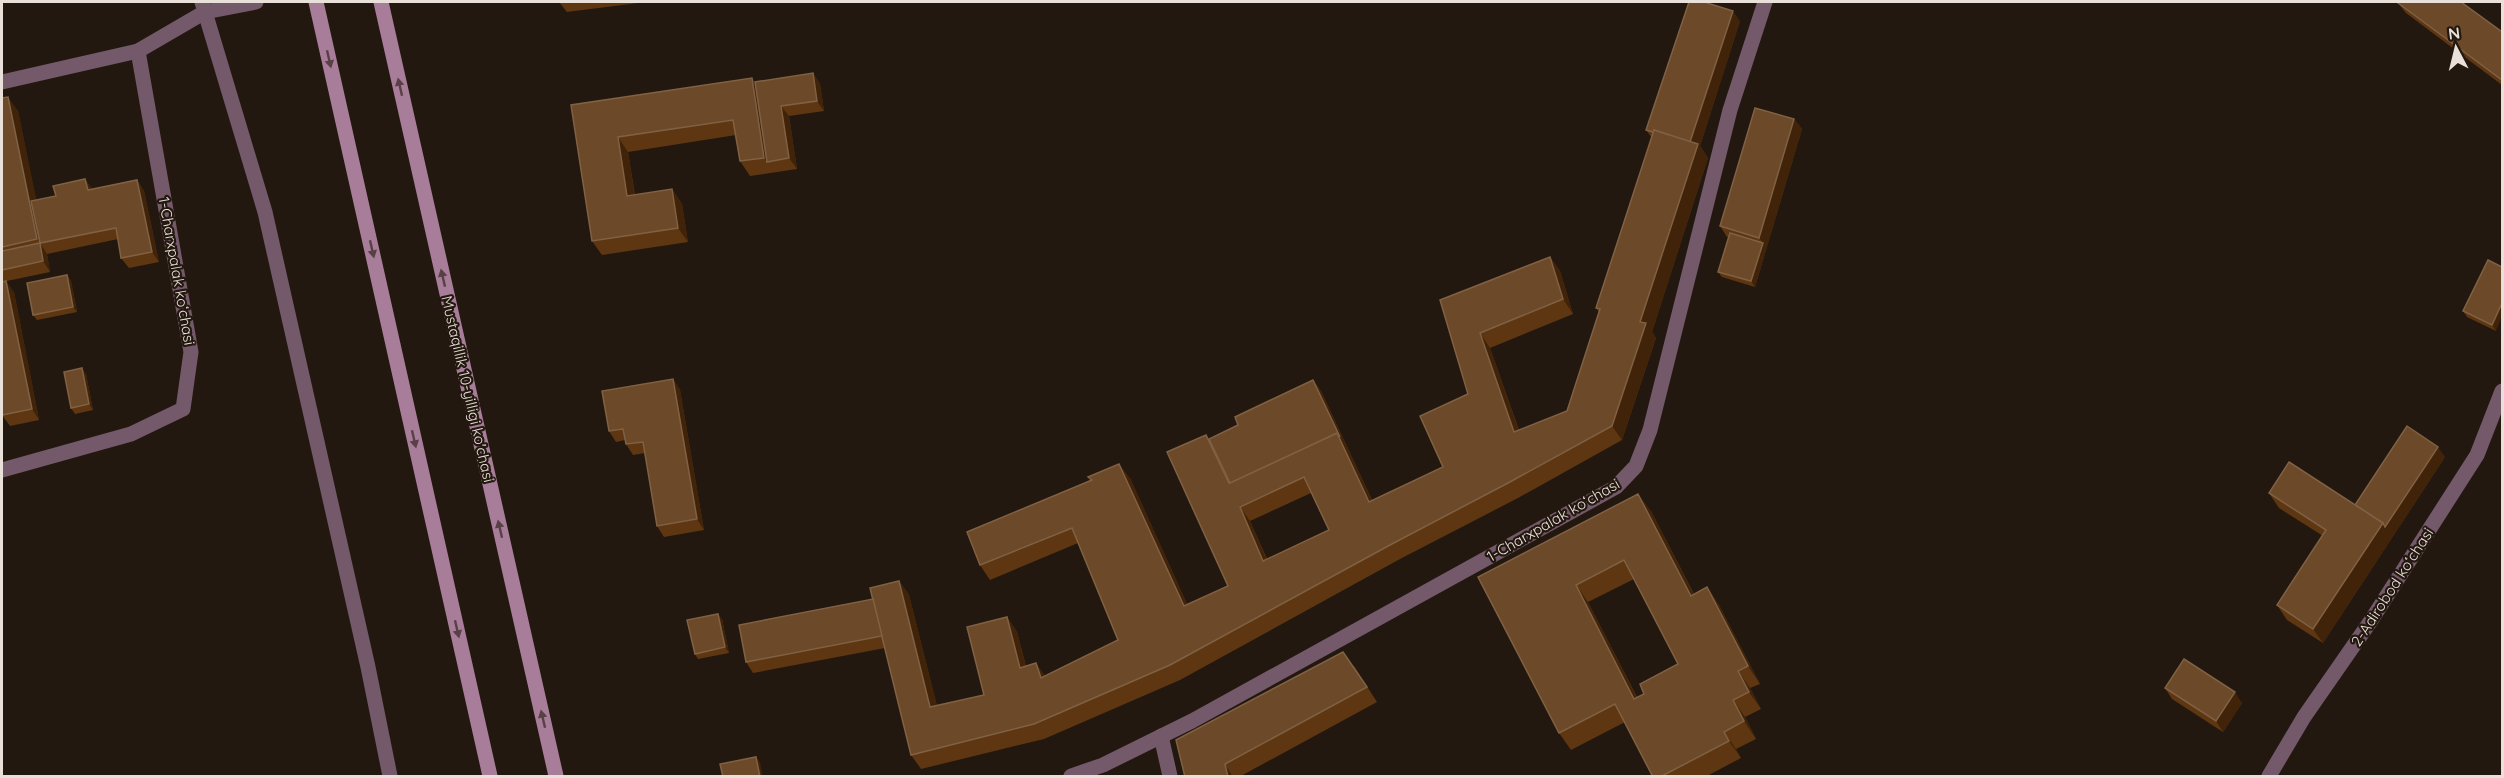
<svg xmlns="http://www.w3.org/2000/svg" width="2504" height="778" viewBox="0 0 2504 778" font-family="Quicksand,sans-serif">
<style>
.lines{fill:none;stroke-linecap:round;stroke-linejoin:round}
.lane{stroke:#74596a;stroke-width:15}
.street{stroke:#74596a;stroke-width:15}
.secondary{stroke:#a87d99;stroke-width:15}
.wall{fill:#5e3712;fill-rule:evenodd}
.shaded-wall{fill:#402308}
.building{fill:#6c4928;stroke:#806144;stroke-width:1.5;fill-rule:evenodd}
.oneway{fill:#584046}
.labels{text-anchor:middle;dominant-baseline:central;stroke-width:4.5;stroke-linejoin:round;paint-order:stroke}
.street-label{font-size:15px;fill:#e9e0da;stroke:#23180f}
</style>
<rect width="100%" height="100%" fill="#23180f"/>
<g class="lines">
<g class="lane">
<path d="M 202,2 L 265,212 L 368,667 L 390,776"/>
<path d="M 2,82 L 138,51 L 205,12 L 256,2"/>
<path d="M 1161,736 L 1170,776"/>
</g>
<g class="street">
<path d="M 2,470 L 131,434 L 183,409 L 191,352 L 138,51"/>
<path d="M 1071,776 L 1103,765 L 1192,721 L 1616,487 L 1636,466 L 1650,430 L 1730,110 L 1765,2"/>
<path d="M 2269,776 L 2304,717 L 2370,622 L 2477,455 L 2502,391"/>
</g>
<g class="secondary">
<path d="M 316,2 L 490,776"/>
<path d="M 381,2 L 556,776"/>
</g>
</g>
<g class="wall">
<path d="M 559,2 L 646,2 L 567,12 Z"/>
<path d="M 2398,3 L 2502,32 L 2502,85 L 2406,13 Z"/>
<path d="M 1740,21 L 1700,146 L 1708,158 L 1652,332 L 1656,338 L 1622,440 L 1518,498 L 1400,559 L 1180,680 L 1044,739 L 921,769 L 911,755 L 885,648 L 753,673 L 746,662 L 873,599 L 899,581 L 909,595 L 937,706 L 984,695 L 1007,617 L 1017,632 L 1026,666 L 1046,676 L 1118,640 L 1078,543 L 990,580 L 980,565 L 1090,480 L 1088,477 L 1130,478 L 1187,604 L 1228,586 L 1206,435 L 1209,439 L 1238,425 L 1313,380 L 1321,391 L 1372,500 L 1443,467 L 1468,394 L 1440,300 L 1550,257 L 1560,271 L 1573,314 L 1490,348 L 1519,430 L 1567,411 L 1599,312 L 1596,308 L 1652,138 L 1646,130 ZM 1311,493 L 1329,530 L 1267,559 L 1250,521 Z"/>
<path d="M 813,73 L 820,84 L 824,111 L 789,116 L 797,169 L 750,176 L 740,161 L 736,135 L 628,152 L 635,195 L 672,189 L 682,204 L 688,242 L 602,255 L 592,241 L 571,105 L 752,78 L 755,82 Z"/>
<path d="M 2,98 L 18,111 L 36,200 L 56,196 L 85,179 L 92,189 L 137,180 L 144,191 L 159,262 L 129,268 L 121,258 L 118,239 L 47,254 L 50,272 L 2,282 Z"/>
<path d="M 1794,119 L 1802,129 L 1755,287 L 1722,277 L 1718,272 L 1728,237 L 1727,237 L 1720,226 Z"/>
<path d="M 2488,260 L 2496,331 L 2467,317 L 2463,311 Z"/>
<path d="M 67,275 L 71,281 L 77,312 L 37,320 L 33,315 Z"/>
<path d="M 14,292 L 39,420 L 10,426 L 2,415 Z"/>
<path d="M 86,374 L 93,410 L 75,414 L 71,408 Z"/>
<path d="M 673,379 L 680,390 L 704,530 L 664,537 L 657,526 L 645,453 L 633,455 L 626,444 L 625,440 L 616,442 L 609,431 Z"/>
<path d="M 2445,457 L 2323,643 L 2287,620 L 2277,605 L 2323,536 L 2279,508 L 2269,493 L 2355,505 Z"/>
<path d="M 1651,511 L 1694,594 L 1707,587 L 1719,605 L 1760,684 L 1750,688 L 1761,709 L 1745,717 L 1756,739 L 1736,749 L 1741,758 L 1705,777 L 1653,777 L 1625,722 L 1571,750 L 1559,733 L 1478,577 ZM 1634,579 L 1678,664 L 1644,694 L 1637,697 L 1588,602 Z"/>
<path d="M 722,619 L 729,653 L 698,659 L 695,654 Z"/>
<path d="M 1354,666 L 1377,702 L 1239,777 L 1185,777 Z"/>
<path d="M 2165,688 L 2242,703 L 2223,732 L 2172,699 Z"/>
</g>
<g class="shaded-wall">
<path d="M 1733,11 L 1740,21 L 1700,146 L 1708,158 L 1652,332 L 1656,338 L 1622,440 L 1612,426 L 1689,144 Z"/>
<path d="M 813,73 L 820,84 L 824,111 L 817,101 Z"/>
<path d="M 752,78 L 762,92 L 767,162 L 764,158 Z"/>
<path d="M 8,97 L 18,111 L 45,242 L 40,243 L 37,239 Z"/>
<path d="M 781,106 L 789,116 L 797,169 L 789,158 Z"/>
<path d="M 1794,119 L 1802,129 L 1755,287 L 1751,281 L 1763,243 L 1759,238 Z"/>
<path d="M 618,137 L 628,152 L 637,211 L 627,196 Z"/>
<path d="M 85,179 L 93,190 L 88,190 Z"/>
<path d="M 137,180 L 144,191 L 159,262 L 152,252 Z"/>
<path d="M 672,189 L 682,204 L 688,242 L 678,228 Z"/>
<path d="M 40,243 L 47,254 L 50,272 L 43,261 Z"/>
<path d="M 1550,257 L 1560,271 L 1573,314 L 1563,299 Z"/>
<path d="M 67,275 L 71,281 L 77,312 L 73,307 Z"/>
<path d="M 6,281 L 14,292 L 39,420 L 32,409 Z"/>
<path d="M 2502,303 L 2502,316 L 2496,331 L 2492,325 Z"/>
<path d="M 1480,333 L 1490,348 L 1524,446 L 1514,432 Z"/>
<path d="M 82,368 L 86,374 L 93,410 L 89,404 Z"/>
<path d="M 673,379 L 680,390 L 704,530 L 697,519 Z"/>
<path d="M 1313,380 L 1321,391 L 1379,516 L 1369,502 Z"/>
<path d="M 2438,447 L 2445,457 L 2323,643 L 2313,629 L 2383,523 Z"/>
<path d="M 1119,464 L 1130,478 L 1194,620 L 1184,606 Z"/>
<path d="M 1638,494 L 1651,511 L 1703,613 L 1691,596 Z"/>
<path d="M 1240,507 L 1250,521 L 1273,575 L 1263,561 Z"/>
<path d="M 899,581 L 909,595 L 941,722 L 930,707 Z"/>
<path d="M 1576,585 L 1588,602 L 1646,716 L 1634,699 Z"/>
<path d="M 1707,587 L 1719,605 L 1760,684 L 1748,666 Z"/>
<path d="M 718,614 L 722,619 L 729,653 L 725,647 Z"/>
<path d="M 1007,617 L 1017,632 L 1030,683 L 1020,668 Z"/>
<path d="M 1036,663 L 1046,677 L 1041,678 Z"/>
<path d="M 1738,671 L 1750,688 L 1761,709 L 1749,692 Z"/>
<path d="M 2235,692 L 2242,703 L 2223,732 L 2216,721 Z"/>
<path d="M 1733,700 L 1745,717 L 1756,739 L 1744,721 Z"/>
<path d="M 1724,732 L 1736,749 L 1741,758 L 1729,741 Z"/>
<path d="M 756,757 L 760,762 L 763,777 L 760,777 Z"/>
<path d="M 1225,764 L 1233,777 L 1228,777 Z"/>
</g>
<g class="building">
<path d="M 1689,2 L 1704,2 L 1733,11 L 1690,142 L 1654,130 L 1653,132 L 1646,130 Z"/>
<path d="M 2399,2 L 2461,2 L 2502,32 L 2502,80 L 2398,3 Z"/>
<path d="M 813,73 L 817,101 L 781,106 L 789,158 L 767,162 L 755,82 Z"/>
<path d="M 752,78 L 764,158 L 740,161 L 733,120 L 618,137 L 627,196 L 672,189 L 678,228 L 592,241 L 571,105 Z"/>
<path d="M 8,97 L 37,239 L 2,247 L 2,98 Z"/>
<path d="M 1755,108 L 1794,119 L 1759,238 L 1720,226 Z"/>
<path d="M 1654,130 L 1698,144 L 1640,322 L 1646,323 L 1612,426 L 1508,483 L 1390,545 L 1170,665 L 1034,724 L 911,755 L 870,588 L 899,581 L 930,707 L 984,695 L 967,627 L 1007,617 L 1020,668 L 1036,663 L 1041,678 L 1118,640 L 1072,528 L 980,565 L 967,532 L 1092,480 L 1088,477 L 1119,464 L 1184,606 L 1228,586 L 1167,452 L 1206,435 L 1229,483 L 1337,433 L 1369,502 L 1443,467 L 1420,416 L 1468,394 L 1440,300 L 1550,257 L 1563,299 L 1480,333 L 1514,432 L 1567,411 L 1600,309 L 1596,308 ZM 1304,477 L 1329,530 L 1263,561 L 1240,507 Z"/>
<path d="M 85,179 L 88,190 L 137,180 L 152,252 L 121,258 L 116,228 L 40,243 L 31,201 L 56,196 L 53,186 Z"/>
<path d="M 1730,233 L 1763,243 L 1751,281 L 1718,272 Z"/>
<path d="M 40,243 L 43,261 L 2,270 L 2,251 Z"/>
<path d="M 2488,260 L 2502,267 L 2502,303 L 2492,325 L 2463,311 Z"/>
<path d="M 67,275 L 73,307 L 33,315 L 27,283 Z"/>
<path d="M 6,281 L 32,409 L 2,415 L 2,282 Z"/>
<path d="M 82,368 L 89,404 L 71,408 L 64,372 Z"/>
<path d="M 673,379 L 697,519 L 657,526 L 643,442 L 626,444 L 623,429 L 609,431 L 602,391 Z"/>
<path d="M 1313,380 L 1340,437 L 1337,433 L 1230,483 L 1209,439 L 1238,425 L 1235,417 Z"/>
<path d="M 2407,426 L 2438,447 L 2385,527 L 2383,523 L 2355,505 Z"/>
<path d="M 2289,462 L 2383,523 L 2313,629 L 2277,605 L 2326,530 L 2269,493 Z"/>
<path d="M 1638,494 L 1691,596 L 1707,587 L 1748,666 L 1738,671 L 1749,692 L 1733,700 L 1744,721 L 1724,732 L 1729,741 L 1660,777 L 1653,777 L 1615,704 L 1559,733 L 1478,577 ZM 1624,560 L 1678,664 L 1640,684 L 1644,694 L 1634,699 L 1576,585 Z"/>
<path d="M 873,599 L 882,636 L 746,662 L 739,625 Z"/>
<path d="M 718,614 L 725,647 L 695,654 L 687,620 Z"/>
<path d="M 1343,652 L 1367,687 L 1225,764 L 1228,777 L 1185,777 L 1176,740 Z"/>
<path d="M 2184,659 L 2235,692 L 2216,721 L 2165,688 Z"/>
<path d="M 756,757 L 760,777 L 723,777 L 720,764 Z"/>
</g>
<defs><path id="oneway-solid" d="M-6-.8H1V-3.2L6.5 0L1 3.2V.8H-6Z" transform="scale(1.5)"/></defs>
<g class="oneway">
<use href="#oneway-solid" transform="translate(329 59) rotate(77)"/>
<use href="#oneway-solid" transform="translate(400 87) rotate(-103)"/>
<use href="#oneway-solid" transform="translate(372 249) rotate(77)"/>
<use href="#oneway-solid" transform="translate(443 278) rotate(-103)"/>
<use href="#oneway-solid" transform="translate(414 439) rotate(77)"/>
<use href="#oneway-solid" transform="translate(500 529) rotate(-103)"/>
<use href="#oneway-solid" transform="translate(457 629) rotate(77)"/>
<use href="#oneway-solid" transform="translate(543 719) rotate(-103)"/>
</g>
<g class="labels">
<g class="street-label">
<text transform="translate(177 271) rotate(80)">1-Charxpalak koʻchasi</text>
<text transform="translate(468 389) rotate(77)">Mustaqillik 10-yilligi ko'chasi</text>
<text transform="translate(1553 520) rotate(-30)">1-Charxpalak koʻchasi</text>
<text transform="translate(2392 587) rotate(-57)">2-Adirobod koʻchasi</text>
</g>
</g>
<rect width="2504" height="778" fill="none" stroke="#e9e0da" stroke-width="6"/>
<g transform="translate(2456 48) rotate(353)" stroke="#23180f" stroke-width="4.5" paint-order="stroke">
<path d="M0-4.5L10 22L0 15L-10 22Z" fill="#e9e0da"/>
<text y="-9" font-size="16" font-weight="bold" text-anchor="middle" fill="#e9e0da">N</text>
</g>
</svg>
